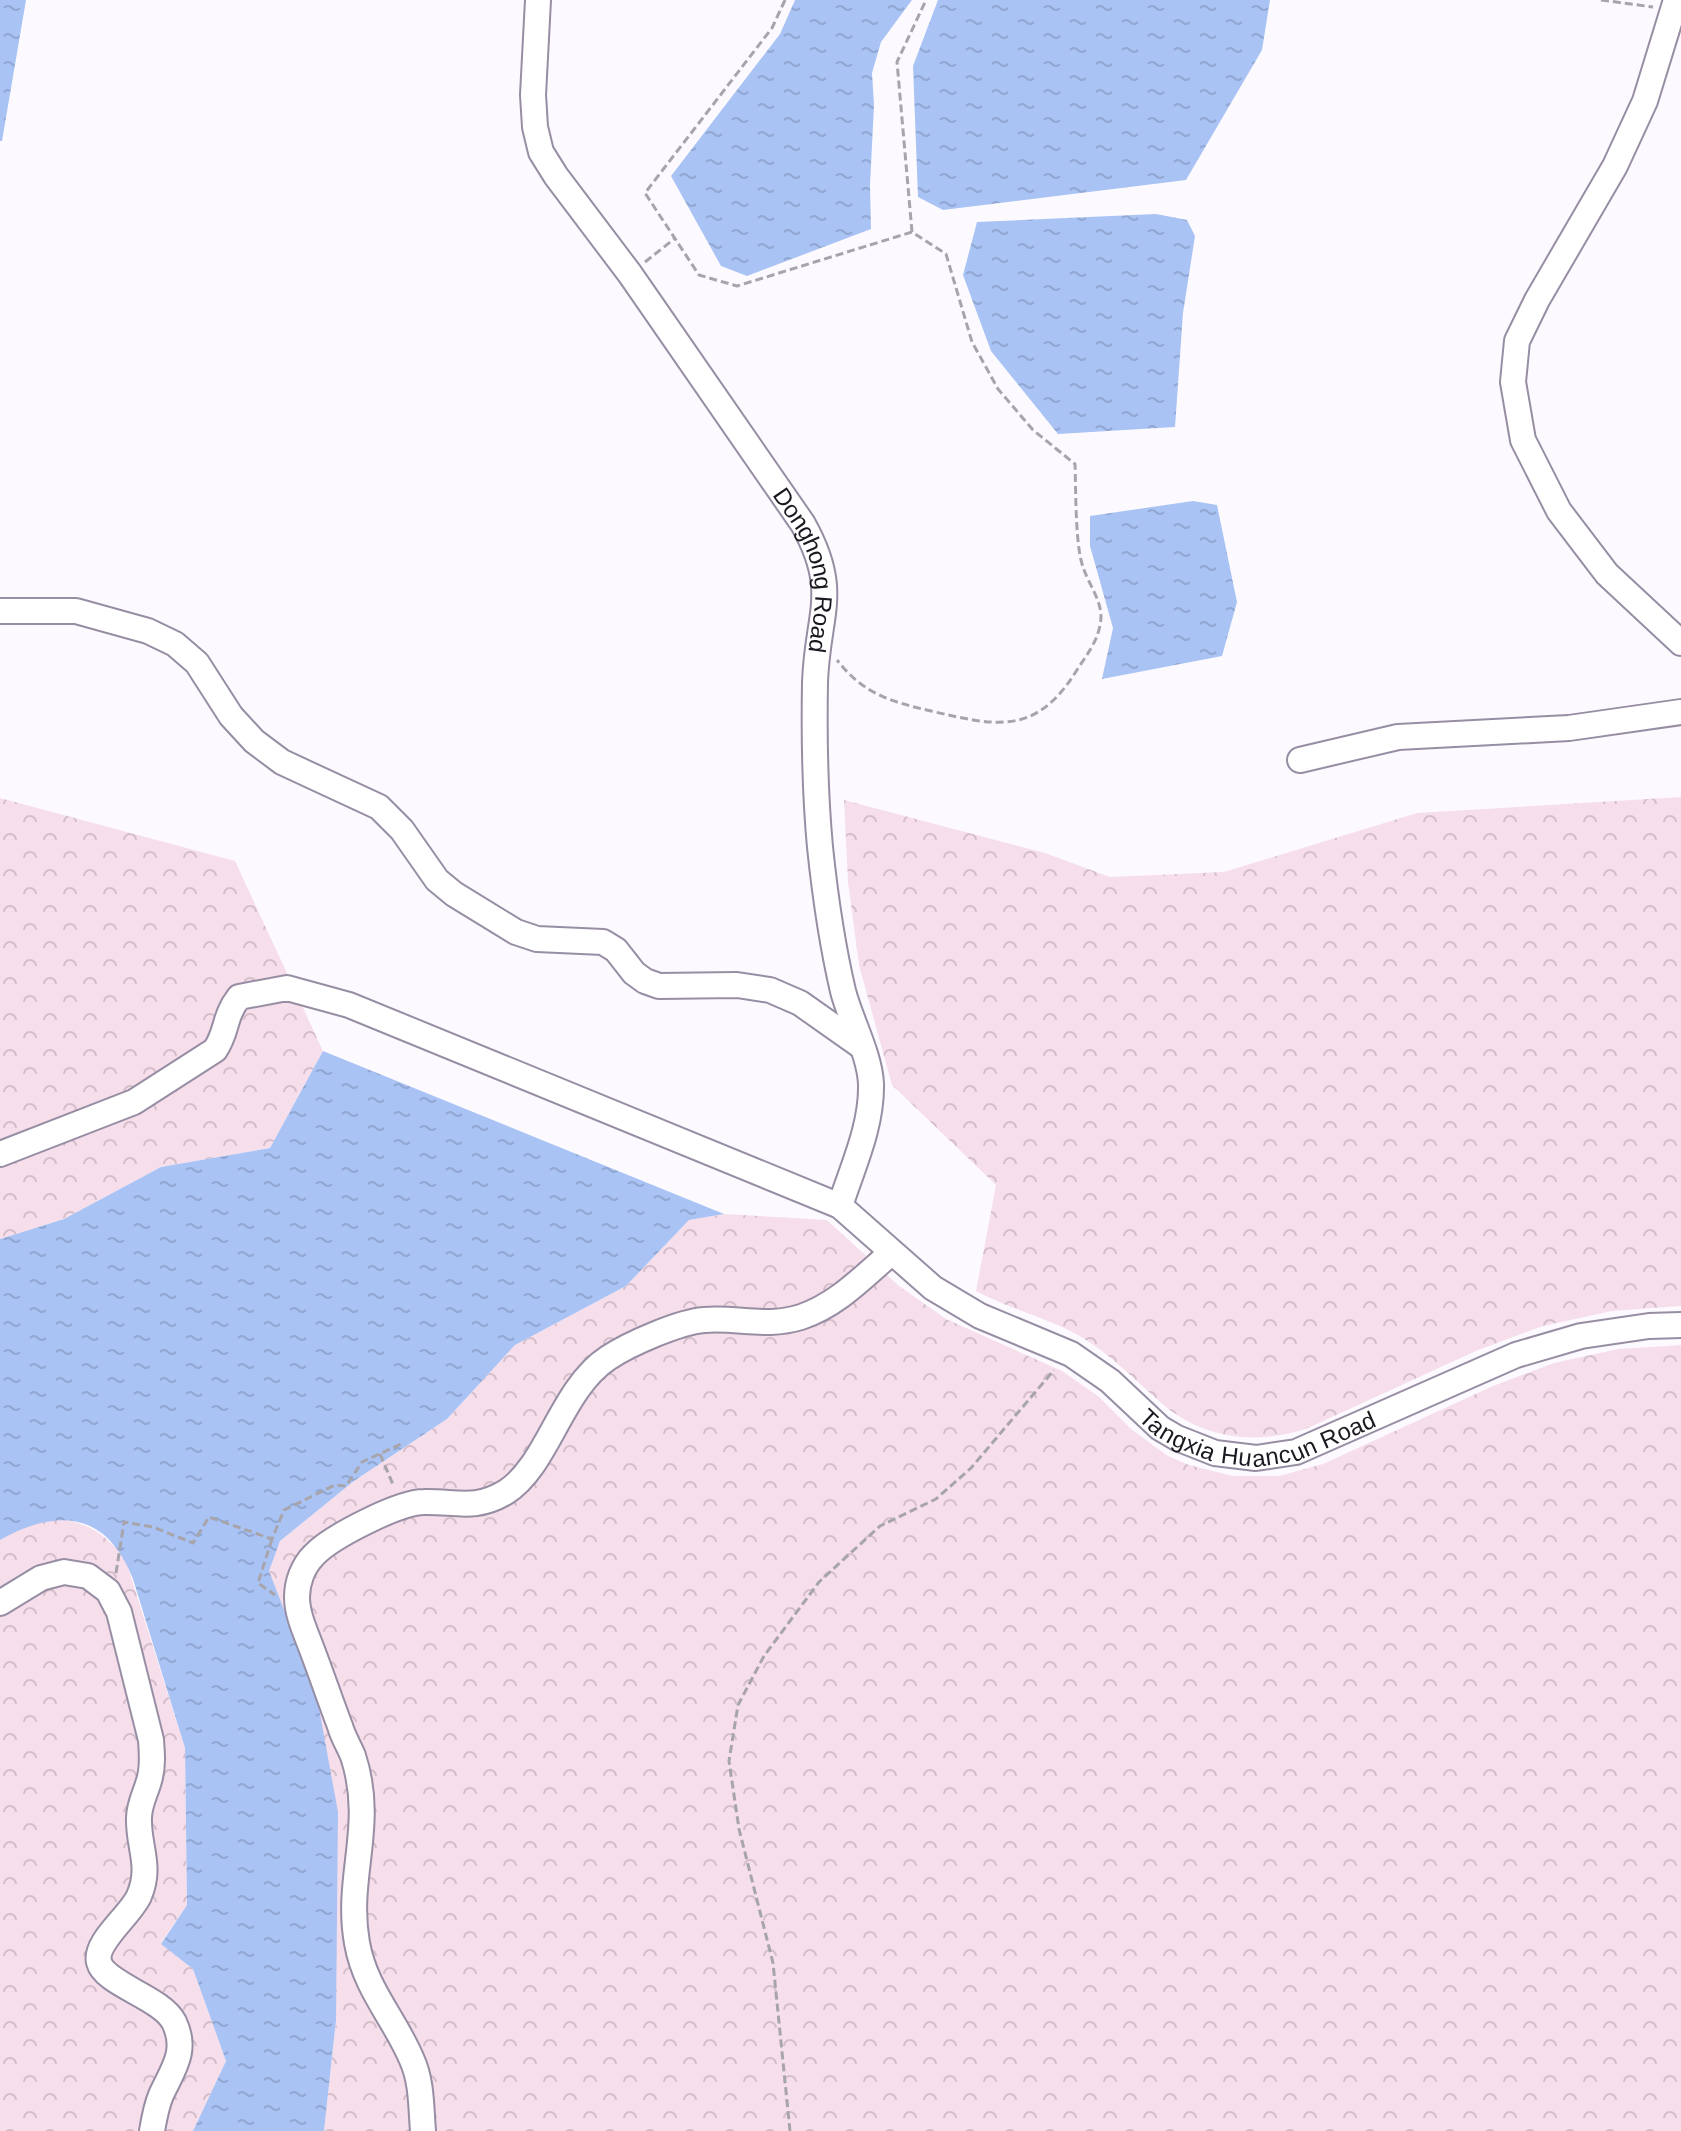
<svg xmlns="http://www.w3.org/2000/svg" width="1681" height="2131" viewBox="0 0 1681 2131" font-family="Arial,sans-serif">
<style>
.forest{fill:url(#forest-crowns)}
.water{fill:url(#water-ripples)}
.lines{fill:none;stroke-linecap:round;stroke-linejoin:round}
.minor-casing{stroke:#978ea4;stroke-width:28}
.path{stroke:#a7a5ab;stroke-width:3;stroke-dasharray:8 4;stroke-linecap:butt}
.minor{stroke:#fff;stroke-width:24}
.labels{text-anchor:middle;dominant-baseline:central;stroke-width:6;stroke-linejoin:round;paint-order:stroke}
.street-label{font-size:24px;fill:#1b1820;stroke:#fff}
</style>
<defs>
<pattern id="forest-crowns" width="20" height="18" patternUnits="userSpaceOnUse" patternTransform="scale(2)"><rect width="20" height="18" fill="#f7deeb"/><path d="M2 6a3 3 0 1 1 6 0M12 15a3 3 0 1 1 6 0" fill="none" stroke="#d3bec9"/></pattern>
<pattern id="water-ripples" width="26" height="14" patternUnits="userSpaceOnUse" patternTransform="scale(2)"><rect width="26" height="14" fill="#a9c3f5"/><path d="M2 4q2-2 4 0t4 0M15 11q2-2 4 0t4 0" fill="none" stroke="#91a7d2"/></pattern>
</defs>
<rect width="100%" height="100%" fill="#fcfaff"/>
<g class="forest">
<path d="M 1681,797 L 1681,1306 L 1612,1311 L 1543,1326 L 1478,1350 L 1308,1428 C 1256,1446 1201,1439 1159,1401 C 1134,1379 1112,1356 1083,1338 C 1049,1318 1011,1310 976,1291 L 996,1185 L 892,1085 L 859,965 L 848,882 L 844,800 L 1045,853 L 1110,877 L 1224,872 L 1417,813 Z"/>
<path d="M 0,798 L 235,861 L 323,1051 L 270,1148 L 161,1167 L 64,1219 L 0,1239 Z"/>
<path d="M 724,1214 L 827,1220 L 899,1286 L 946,1319 L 1062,1371 L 1098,1396 L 1131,1429 L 1168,1456 L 1189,1465 L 1233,1476 L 1279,1476 L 1323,1464 L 1493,1386 L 1554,1363 L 1618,1349 L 1681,1345 L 1681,2131 L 324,2131 L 336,2020 L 269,1570 L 280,1541 L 354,1481 L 447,1419 L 515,1345 L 626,1286 L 689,1220 Z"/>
<path d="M 63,1519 C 92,1525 109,1537 126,1561 L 185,1748 L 187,1905 L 161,1943 L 193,1969 L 226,2061 L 193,2131 L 0,2131 L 0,1540 C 22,1528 38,1520 63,1519 Z"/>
</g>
<g class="water">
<path d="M 0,0 L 26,0 L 2,141 L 0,141 Z"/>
<path d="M 795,0 L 912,0 L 881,42 L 872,73 L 874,105 L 870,185 L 871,229 L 747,276 L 721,266 L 671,176 L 780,34 Z"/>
<path d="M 938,0 L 1270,0 L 1262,50 L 1186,180 L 943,210 L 918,197 L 913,66 Z"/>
<path d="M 1156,214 L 1187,220 L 1195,236 L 1183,313 L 1175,427 L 1058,434 L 991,351 L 963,275 L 977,222 Z"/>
<path d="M 1193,501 L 1217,505 L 1237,602 L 1222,656 L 1102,679 L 1113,628 L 1090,546 L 1090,516 Z"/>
<path d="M 323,1051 L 724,1214 L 689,1220 L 626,1286 L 515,1345 L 447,1419 L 354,1481 L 280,1541 L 269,1571 L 316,1692 L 338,1812 L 336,2020 L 324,2131 L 193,2131 L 226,2061 L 193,1969 L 161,1944 L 187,1905 L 185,1748 L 133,1579 C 107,1512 58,1507 0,1540 L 0,1239 L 64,1219 L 161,1167 L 270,1148 Z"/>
</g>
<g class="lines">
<g class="minor-casing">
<g id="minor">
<path id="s1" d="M 538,0 L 533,95 L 535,127 L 541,152 L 556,176 L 630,274 L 803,524 C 841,592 817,614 815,683 C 814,738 815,793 820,847 C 825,895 832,944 843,991 C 850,1019 870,1055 871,1084 C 872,1126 853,1166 840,1206"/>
<path d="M 1676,0 L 1645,101 L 1615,166 L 1537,300 L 1517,341 L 1513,382 L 1523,440 L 1559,511 L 1607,574 L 1681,643"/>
<path d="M 0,611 L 76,611 L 148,631 L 175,644 L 197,663 L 231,716 L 254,741 L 282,762 L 379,807 L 402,830 L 437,880 L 454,894 L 516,932 L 537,939 L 603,942 L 616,950 L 634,973 L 645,981 L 659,986 L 737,985 L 770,990 L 800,1003 L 861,1046"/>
<path d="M 1300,760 L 1398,737 L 1569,728 L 1681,712"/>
<path id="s2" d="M 0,1154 L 134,1102 L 215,1050 C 228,1031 223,1018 239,997 L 287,988 L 349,1005 L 840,1206 L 933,1288 L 980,1316 L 1071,1354 L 1110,1381 L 1160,1428 L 1177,1438 L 1215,1453 L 1256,1458 L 1296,1452 L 1516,1355 L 1581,1336 L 1649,1326 L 1681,1325"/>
<path d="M 0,1603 L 41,1578 L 64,1572 L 88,1576 L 108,1591 L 119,1612 L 151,1740 C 152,1753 153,1765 150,1777 C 147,1791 139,1803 139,1818 C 138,1847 152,1866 139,1896 C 130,1916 94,1942 99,1962 C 104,1984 161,1997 174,2022 C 188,2051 173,2069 161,2095 C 156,2107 154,2119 152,2131"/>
<path d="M 423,2131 C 421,2108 422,2082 412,2060 C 395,2019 365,1989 357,1943 C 345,1876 376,1826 353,1756 C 349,1746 343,1737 340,1726 C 330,1700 321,1673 311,1647 C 305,1631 297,1614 297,1597 C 297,1582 303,1566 314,1555 C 331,1537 399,1502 424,1502 C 455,1501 475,1511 506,1492 C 548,1465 561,1389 608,1358 C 629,1344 679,1322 704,1320 C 738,1317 766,1328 801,1317 C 837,1305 863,1277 891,1253"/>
</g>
</g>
<g class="path">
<path d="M 785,0 L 772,28 L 645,193 L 699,275 L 737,286 L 912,232 L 946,254 L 972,342 L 998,389 L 1033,430 L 1075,464 C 1076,489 1075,545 1083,567 C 1089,586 1105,604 1100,625 C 1097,643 1085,657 1075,673 C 1035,736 995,726 931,711 C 892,702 863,694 837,660"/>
<path d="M 1601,0 L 1653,7"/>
<path d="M 912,232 L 897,62 L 926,0"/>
<path d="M 645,262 L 674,239"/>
<path d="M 380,1454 L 394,1487"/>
<path d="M 272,1539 L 258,1583 L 275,1595"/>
<path d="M 116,1573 L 124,1522 L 153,1527 L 193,1543 L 209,1517 L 272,1539 L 284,1510 L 335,1485 L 346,1486 L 362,1462 L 401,1444"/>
<path d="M 790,2131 L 773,1963 L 739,1829 L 729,1761 L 738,1705 L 764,1656 L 819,1582 L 880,1526 L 936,1499 L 971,1468 L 1054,1370"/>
</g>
<use href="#minor" class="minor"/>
</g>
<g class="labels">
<g class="street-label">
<text stroke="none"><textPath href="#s1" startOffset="654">Donghong Road</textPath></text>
<text stroke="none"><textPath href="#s2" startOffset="1438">Tangxia Huancun Road</textPath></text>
</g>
</g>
</svg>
